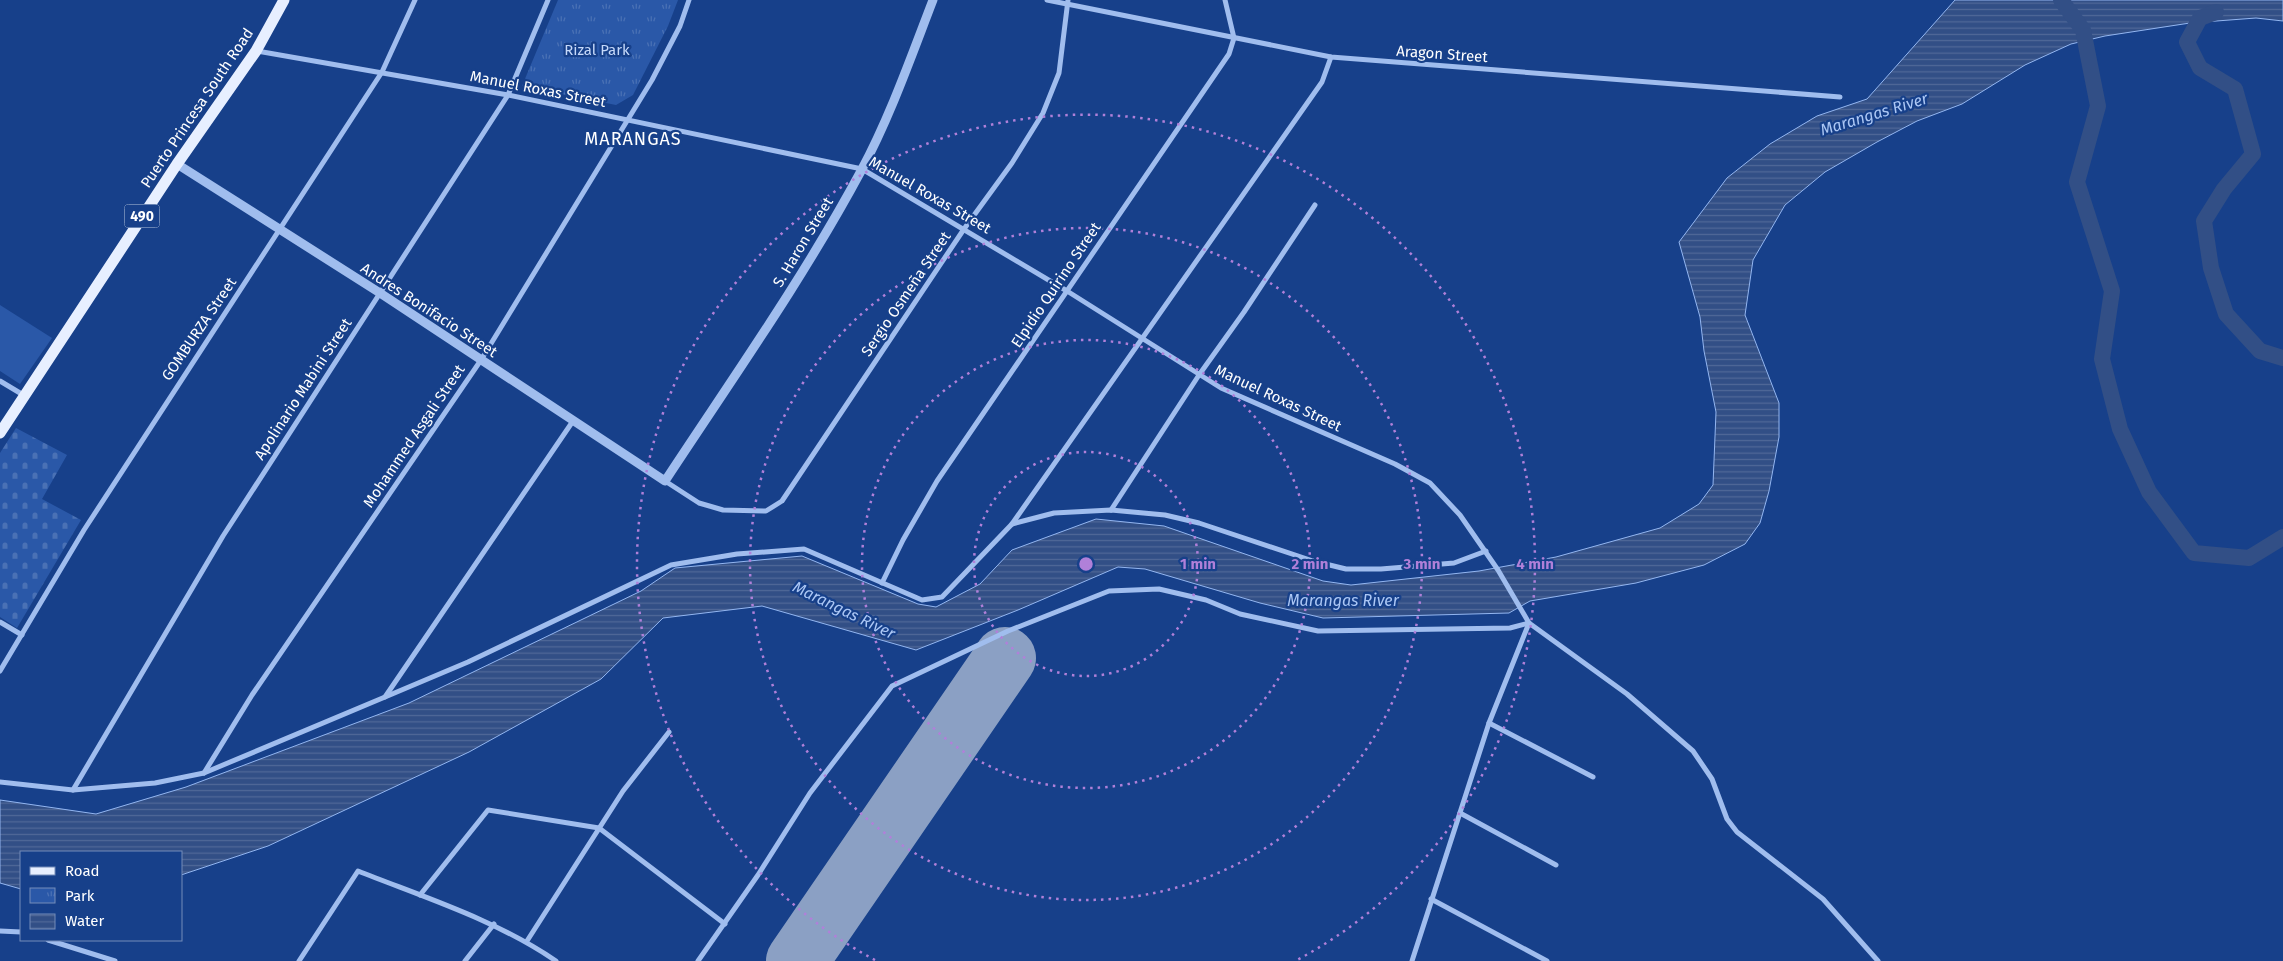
<svg xmlns="http://www.w3.org/2000/svg" width="2283" height="961" viewBox="0 0 2283 961" font-family="'Fira Sans',sans-serif">
<style>
.grass{fill:#2a58a8}
.cemetery{fill:url(#cemetery-stones)}
.park{fill:url(#park-tufts)}
.water{fill:url(#water-rules);stroke:#93b6f1}
.lines{fill:none;stroke-linecap:round;stroke-linejoin:round}
.river{stroke:#324f86;stroke-width:16}
.runway{stroke:#8ba0c4;stroke-width:62}
.minor{stroke:#a0bdee;stroke-width:5}
.tertiary{stroke:#a0bdee;stroke-width:9}
.primary{stroke:#e7efff;stroke-width:11}
.ring{fill:none;stroke:#b080d9;stroke-width:2.5;stroke-dasharray:2.5 5}
.labels{text-anchor:middle;dominant-baseline:central;stroke-width:4.5;stroke-linejoin:round;paint-order:stroke}
.shield{fill:#17408a;stroke:#b9c6dc;stroke-width:1}
.shield-label{font-size:14px;font-weight:bold;fill:#fff}
.park-label{font-size:15px;fill:#c6d9fa;stroke:#17408a}
.street-label{font-size:15px;fill:#fff;stroke:#17408a}
.water-label{font-size:16px;font-style:italic;fill:#acc7f5;stroke:#17408a}
.quarter-label{font-size:18px;letter-spacing:1px;fill:#fff;stroke:#17408a}
.centre{fill:#b080d9;stroke:#17408a;stroke-width:2.5}
.ring-label{font-size:15px;text-anchor:middle;font-weight:bold;fill:#b080d9;stroke:#17408a;stroke-width:4.5;stroke-linejoin:round;paint-order:stroke}
</style>
<defs>
<pattern id="cemetery-stones" width="16" height="16" patternUnits="userSpaceOnUse" patternTransform="scale(1.25)"><rect width="16" height="16" fill="#2a58a8"/><path d="M2 7V4a2 2 0 0 1 4 0v3zM10 15v-3a2 2 0 0 1 4 0v3z" fill="#4a71b5"/></pattern>
<pattern id="park-tufts" width="24" height="20" patternUnits="userSpaceOnUse" patternTransform="scale(1.25)"><rect width="24" height="20" fill="#2a58a8"/><path d="M3 7l-1-3M5 7V3M7 7l1-3M15 17l-1-3M17 17v-4M19 17l1-3" fill="none" stroke="#4a71b5"/></pattern>
<pattern id="water-rules" width="6" height="5" patternUnits="userSpaceOnUse" patternTransform="scale(1.25)"><rect width="6" height="5" fill="#324f86"/><path d="M0 2.5h6" fill="none" stroke="#516998"/></pattern>
</defs>
<rect width="100%" height="100%" fill="#17408a"/>
<path class="grass" d="M 0,305 L 52,338 L 20,384 L 0,371 Z"/>
<path class="cemetery" d="M 16,428 L 67,455 L 42,499 L 81,520 L 17,628 L 0,617 L 0,453 Z"/>
<path class="park" d="M 558,0 L 678,0 L 668,26 L 633,95 L 616,105 L 522,86 Z"/>
<path class="water" d="M 1955,0 L 2283,0 L 2283,21 L 2256,18 L 2190,23 L 2105,36 L 2071,44 L 2025,65 L 1962,104 L 1917,121 L 1877,142 L 1825,172 L 1785,205 L 1753,260 L 1745,315 L 1779,403 L 1779,437 L 1769,491 L 1760,523 L 1745,544 L 1704,565 L 1636,583 L 1530,601 L 1509,613 L 1323,618 L 1260,603 L 1145,569 L 1118,567 L 1018,610 L 916,650 L 762,606 L 663,618 L 601,679 L 469,752 L 268,846 L 181,875 L 181,852 L 21,852 L 21,889 L 0,883 L 0,800 L 96,814 L 186,787 L 409,703 L 641,591 L 675,568 L 802,556 L 918,604 L 936,607 L 980,584 L 1012,550 L 1096,519 L 1164,526 L 1323,581 L 1351,585 L 1479,571 L 1556,557 L 1660,528 L 1699,504 L 1713,485 L 1716,412 L 1704,351 L 1700,317 L 1679,242 L 1727,178 L 1770,144 L 1817,116 L 1867,99 Z"/>
<g class="lines">
<g class="river">
<path d="M 2061,0 L 2083,30 L 2098,106 L 2077,182 L 2112,291 L 2102,359 L 2120,429 L 2149,492 L 2194,553 L 2249,558 L 2283,537"/>
<path d="M 2216,12 L 2200,18 L 2187,42 L 2200,68 L 2235,89 L 2253,154 L 2224,189 L 2204,221 L 2211,268 L 2226,314 L 2260,351 L 2283,358"/>
</g>
<path class="runway" d="M 797,961 L 1005,658"/>
<g class="minor">
<path d="M 1047,0 L 1331,57 L 1840,97"/>
<path d="M 257,51 L 508,95 L 862,169 L 1067,291 L 1221,388 L 1395,464 L 1430,483 L 1460,515 L 1498,570 L 1529,623 L 1627,694 L 1693,751 L 1712,779 L 1727,819 L 1737,832 L 1823,899 L 1878,961"/>
<path d="M 0,381 L 25,396"/>
<path d="M 665,481 L 699,503 L 723,510 L 766,511 L 782,501 L 964,229 L 1012,163 L 1043,113 L 1059,73 L 1068,0"/>
<path d="M 1111,510 L 1199,375 L 1244,312 L 1315,205"/>
<path d="M 1012,524 L 1322,82 L 1331,57"/>
<path d="M 882,583 L 903,540 L 937,481 L 1229,54 L 1234,38 L 1225,0"/>
<path d="M 0,622 L 22,635"/>
<path d="M 0,671 L 84,530 L 382,72 L 415,0"/>
<path d="M 385,697 L 468,662 L 671,565 L 737,554 L 804,549 L 922,600 L 942,597 L 1012,524 L 1054,513 L 1111,510 L 1165,515 L 1199,523 L 1313,561 L 1346,569 L 1381,569 L 1454,563 L 1486,551"/>
<path d="M 1489,723 L 1593,777"/>
<path d="M 204,773 L 252,695 L 481,360 L 652,80 L 680,26 L 689,0"/>
<path d="M 0,782 L 73,790 L 155,783 L 204,773 L 385,697 L 573,421"/>
<path d="M 73,790 L 223,536 L 508,95 L 548,0"/>
<path d="M 1460,813 L 1556,865"/>
<path d="M 420,895 L 488,810 L 599,828 L 725,924"/>
<path d="M 1431,899 L 1547,961"/>
<path d="M 0,931 L 21,932"/>
<path d="M 48,940 L 115,961"/>
<path d="M 527,941 L 623,791 L 669,732"/>
<path d="M 299,961 L 358,871 C 426,898 496,920 556,961"/>
<path d="M 465,961 L 494,924"/>
<path d="M 698,961 L 758,875 L 810,793 L 892,686 L 1008,631 L 1109,591 L 1159,589 L 1206,600 L 1240,614 L 1318,631 L 1510,628 L 1529,623"/>
<path d="M 1412,961 L 1489,723 L 1529,623"/>
</g>
<path class="tertiary" d="M 177,164 L 380,293 L 665,481 C 732,379 803,279 861,171 C 890,117 911,57 933,0"/>
<path class="primary" d="M 0,433 L 177,164 L 256,51 L 284,0"/>
</g>
<g class="ring">
<circle cx="1086" cy="564" r="112"/>
<circle cx="1086" cy="564" r="224"/>
<circle cx="1086" cy="564" r="336"/>
<path d="M875 960A449 449 0 1 1 1297 960"/>
</g>
<g class="labels">
<rect class="shield" x="124.5" y="204.5" width="35" height="23" rx="4"/>
<g class="shield-label">
<text x="142" y="216">490</text>
</g>
<g class="park-label">
<text x="597" y="50">Rizal Park</text>
</g>
<g class="street-label">
<text transform="translate(1442 54) rotate(4)">Aragon Street</text>
<text transform="translate(538 89) rotate(11)">Manuel Roxas Street</text>
<text transform="translate(197 108) rotate(-56)">Puerto Princesa South Road</text>
<text transform="translate(930 195) rotate(30)">Manuel Roxas Street</text>
<text transform="translate(803 242) rotate(-59)">S. Haron Street</text>
<text transform="translate(1056 285) rotate(-56)">Elpidio Quirino Street</text>
<text transform="translate(906 294) rotate(-56)">Sergio Osmeña Street</text>
<text transform="translate(429 310) rotate(33)">Andres Bonifacio Street</text>
<text transform="translate(199 329) rotate(-56)">GOMBURZA Street</text>
<text transform="translate(303 389) rotate(-57)">Apolinario Mabini Street</text>
<text transform="translate(1278 398) rotate(25)">Manuel Roxas Street</text>
<text transform="translate(414 436) rotate(-56)">Mohammed Asgali Street</text>
</g>
<g class="water-label">
<text transform="translate(1874 114) rotate(-17)">Marangas River</text>
<text x="1343" y="600">Marangas River</text>
<text transform="translate(844 610) rotate(26)">Marangas River</text>
</g>
<g class="quarter-label">
<text x="633" y="139">MARANGAS</text>
</g>
</g>
<circle cx="1086" cy="564" r="8" class="centre"/>
<g class="ring-label">
<text x="1198" y="569">1 min</text>
<text x="1310" y="569">2 min</text>
<text x="1422" y="569">3 min</text>
<text x="1535" y="569">4 min</text>
</g>
<rect x="20" y="851" width="162" height="90" fill="#17408a" stroke="#748cb9"/>
<rect x="30" y="867" width="25" height="8" fill="#e7efff" stroke="#748cb9"/>
<text x="65" y="876" font-size="15" fill="#ffffff">Road</text>
<rect x="30" y="888" width="25" height="15" fill="url(#park-tufts)" stroke="#748cb9"/>
<text x="65" y="901" font-size="15" fill="#ffffff">Park</text>
<rect x="30" y="914" width="25" height="15" fill="url(#water-rules)" stroke="#748cb9"/>
<text x="65" y="926" font-size="15" fill="#ffffff">Water</text>
</svg>
